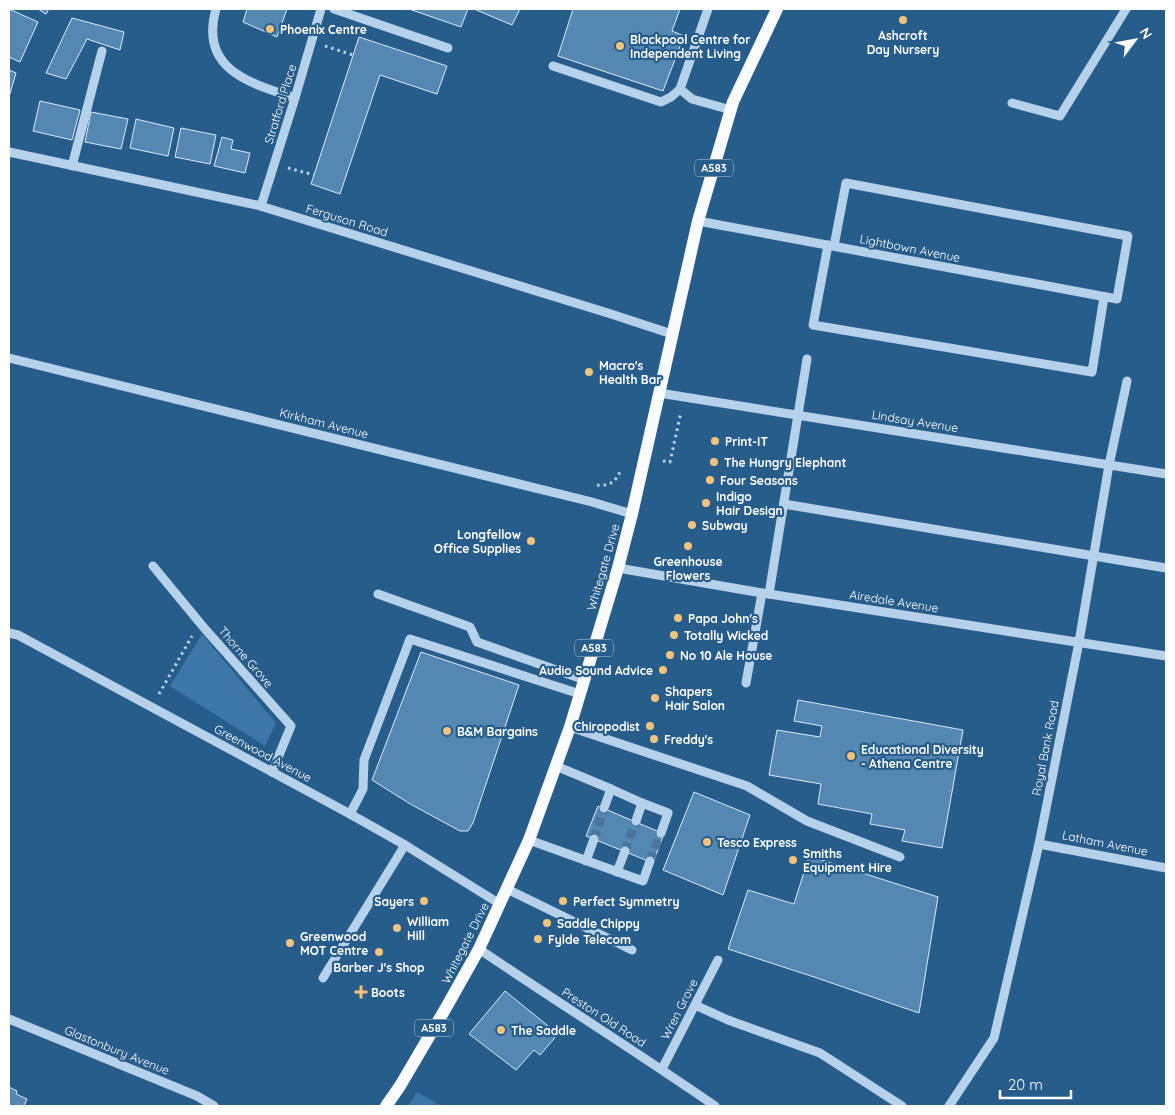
<svg xmlns="http://www.w3.org/2000/svg" width="1175" height="1115" viewBox="0 0 1175 1115" font-family="Quicksand,sans-serif">
<style>
.green{fill:#3c77a7}
.building{fill:#5488b3;stroke:#daeaf7}
.lines{fill:none;stroke-linecap:round;stroke-linejoin:round}
.minor-tunnel{stroke:#47759c;stroke-width:9;stroke-dasharray:9 4.5;stroke-linecap:butt}
.path{stroke:#b6d2ea;stroke-width:3;stroke-dasharray:2.5 4;stroke-linecap:butt}
.minor{stroke:#b6d2ea;stroke-width:9}
.major{stroke:#f9fbfe;stroke-width:12}
.poi-dot{fill:#f2c47b;stroke:#275d8b;stroke-width:2}
.labels{text-anchor:middle;dominant-baseline:central;stroke-width:4.5;stroke-linejoin:round;paint-order:stroke}
.shield{fill:#275d8b;stroke:#becedc;stroke-width:1}
.shield-label{font-size:11px;font-weight:bold;fill:#fff}
.poi-label{font-size:12px;font-weight:bold;fill:#fff;stroke:#275d8b;text-anchor:start}
.street-label{font-size:12px;fill:#fff;stroke:#275d8b}
</style>
<rect width="100%" height="100%" fill="#275d8b"/>
<g class="green">
<path d="M 202,634 L 276,723 L 265,746 L 170,686 Z"/>
<path d="M 417,1092 L 441,1106 L 408,1106 Z"/>
</g>
<g class="building">
<path d="M 9,9 L 38,22 L 20,62 L 9,57 Z"/>
<path d="M 38,9 L 49,9 L 46,14 Z"/>
<path d="M 247,9 L 287,9 L 277,37 L 243,22 Z"/>
<path d="M 409,9 L 468,9 L 461,27 Z"/>
<path d="M 474,9 L 520,9 L 512,25 Z"/>
<path d="M 573,9 L 680,9 L 672,31 L 684,36 L 663,91 L 558,56 Z"/>
<path d="M 72,18 L 124,32 L 120,50 L 87,39 L 66,79 L 46,73 Z"/>
<path d="M 359,37 L 447,66 L 437,94 L 380,75 L 340,194 L 311,184 Z"/>
<path d="M 9,70 L 16,73 L 9,97 Z"/>
<path d="M 40,101 L 80,110 L 72,140 L 33,131 Z"/>
<path d="M 91,112 L 128,119 L 121,149 L 85,142 Z"/>
<path d="M 136,119 L 174,128 L 168,156 L 130,148 Z"/>
<path d="M 181,128 L 216,135 L 210,164 L 175,157 Z"/>
<path d="M 222,137 L 233,140 L 231,149 L 250,153 L 245,173 L 214,166 Z"/>
<path d="M 421,652 L 519,685 L 473,823 L 468,831 L 460,831 L 412,805 L 372,780 Z"/>
<path d="M 798,700 L 963,730 L 942,848 L 902,841 L 905,830 L 870,824 L 872,814 L 818,804 L 821,784 L 769,775 L 777,730 L 820,737 L 822,726 L 794,721 Z"/>
<path d="M 694,792 L 750,815 L 723,895 L 663,870 Z"/>
<path d="M 598,806 L 664,834 L 653,863 L 586,836 Z"/>
<path d="M 809,856 L 938,897 L 919,1013 L 814,977 L 728,949 L 748,890 L 794,904 Z"/>
<path d="M 505,991 L 558,1034 L 540,1055 L 534,1050 L 516,1070 L 469,1034 Z"/>
<path d="M 9,1087 L 17,1091 L 16,1094 L 27,1099 L 24,1106 L 9,1106 Z"/>
</g>
<g class="lines">
<g class="minor-tunnel">
<path d="M 594,839 L 604,808"/>
<path d="M 625,851 L 636,821"/>
<path d="M 650,861 L 661,833"/>
</g>
<g class="path">
<path d="M 325,46 L 353,55"/>
<path d="M 288,168 L 314,175"/>
<path d="M 663,461 L 670,462 L 681,412"/>
<path d="M 597,485 C 611,486 615,482 621,470"/>
<path d="M 159,694 L 192,636"/>
</g>
<g class="minor">
<path d="M 216,9 C 199,69 249,83 295,98"/>
<path d="M 334,9 L 448,48"/>
<path d="M 708,9 L 680,89 L 692,99 L 731,110"/>
<path d="M 553,66 L 661,102 L 671,97 L 680,89"/>
<path d="M 1012,103 L 1060,116 L 1126,9"/>
<path d="M 9,152 L 257,205 L 611,314 L 672,334"/>
<path d="M 72,166 L 102,51"/>
<path d="M 261,206 L 295,98 L 321,9"/>
<path d="M 698,221 L 1117,299 L 1128,236 L 846,183 L 834,246"/>
<path d="M 828,245 L 813,325 L 1092,372 L 1104,297"/>
<path d="M 9,358 L 592,502 L 632,514"/>
<path d="M 659,393 L 1166,474"/>
<path d="M 784,504 L 1166,568"/>
<path d="M 153,566 L 205,629 L 291,726 L 272,772"/>
<path d="M 618,568 L 762,593 L 1166,656"/>
<path d="M 378,594 L 470,627 L 477,642 L 585,680"/>
<path d="M 769,594 L 807,359"/>
<path d="M 9,633 L 18,635 L 350,814 L 405,845 L 500,904"/>
<path d="M 746,683 L 762,593"/>
<path d="M 570,727 L 747,786 L 807,821 L 900,857"/>
<path d="M 556,766 L 611,789 L 642,803 L 636,821"/>
<path d="M 642,803 L 668,813 L 661,833"/>
<path d="M 604,808 L 611,789"/>
<path d="M 350,814 L 363,789 L 364,760 L 410,639 L 580,694"/>
<path d="M 529,840 L 643,881 L 650,861"/>
<path d="M 1039,844 L 1166,868"/>
<path d="M 586,861 L 594,839"/>
<path d="M 617,872 L 625,851"/>
<path d="M 507,889 L 632,950"/>
<path d="M 479,949 C 557,1002 637,1052 715,1106"/>
<path d="M 323,978 L 405,845"/>
<path d="M 695,1005 L 728,1020 L 820,1053 L 902,1106"/>
<path d="M 9,1019 L 197,1096 L 214,1106"/>
<path d="M 662,1069 L 718,960"/>
<path d="M 949,1106 L 994,1038 L 1039,844 L 1079,642 L 1109,465 L 1127,381"/>
</g>
<path class="major" d="M 386,1106 L 400,1086 L 447,1006 L 479,949 L 529,840 L 570,727 L 618,568 L 632,514 L 698,221 L 733,102 L 777,9"/>
</g>
<g class="poi-dot">
<circle cx="903" cy="20" r="5"/>
<circle cx="270" cy="29" r="5"/>
<circle cx="620" cy="46" r="5"/>
<circle cx="589" cy="372" r="5"/>
<circle cx="715" cy="441" r="5"/>
<circle cx="714" cy="462" r="5"/>
<circle cx="710" cy="480" r="5"/>
<circle cx="706" cy="503" r="5"/>
<circle cx="692" cy="525" r="5"/>
<circle cx="531" cy="541" r="5"/>
<circle cx="688" cy="546" r="5"/>
<circle cx="678" cy="618" r="5"/>
<circle cx="674" cy="635" r="5"/>
<circle cx="670" cy="655" r="5"/>
<circle cx="663" cy="670" r="5"/>
<circle cx="655" cy="698" r="5"/>
<circle cx="650" cy="726" r="5"/>
<circle cx="447" cy="731" r="5"/>
<circle cx="654" cy="739" r="5"/>
<circle cx="851" cy="756" r="5"/>
<circle cx="707" cy="842" r="5"/>
<circle cx="793" cy="860" r="5"/>
<circle cx="424" cy="901" r="5"/>
<circle cx="563" cy="901" r="5"/>
<circle cx="547" cy="923" r="5"/>
<circle cx="397" cy="928" r="5"/>
<circle cx="538" cy="939" r="5"/>
<circle cx="290" cy="943" r="5"/>
<circle cx="379" cy="952" r="5"/>
<path d="M358.5 984.5h5v5h5v5h-5v5h-5v-5h-5v-5h5z"/>
<circle cx="501" cy="1030" r="5"/>
</g>
<g class="labels">
<g class="shield">
<rect x="695" y="159.5" width="38" height="17" rx="4"/>
<rect x="575" y="639.5" width="38" height="17" rx="4"/>
<rect x="415" y="1019.5" width="38" height="17" rx="4"/>
</g>
<g class="shield-label">
<text x="714" y="168">A583</text>
<text x="594" y="648">A583</text>
<text x="434" y="1028">A583</text>
</g>
<g class="poi-label">
<text x="280" y="29">Phoenix Centre</text>
<text x="903" y="35" text-anchor="middle">Ashcroft<tspan x="903" dy="14">Day Nursery</tspan></text>
<text x="630" y="39">Blackpool Centre for<tspan x="630" dy="14">Independent Living</tspan></text>
<text x="599" y="365">Macro's<tspan x="599" dy="14">Health Bar</tspan></text>
<text x="725" y="441">Print-IT</text>
<text x="724" y="462">The Hungry Elephant</text>
<text x="720" y="480">Four Seasons</text>
<text x="716" y="496">Indigo<tspan x="716" dy="14">Hair Design</tspan></text>
<text x="702" y="525">Subway</text>
<text x="521" y="534" text-anchor="end">Longfellow<tspan x="521" dy="14">Office Supplies</tspan></text>
<text x="688" y="561" text-anchor="middle">Greenhouse<tspan x="688" dy="14">Flowers</tspan></text>
<text x="688" y="618">Papa John's</text>
<text x="684" y="635">Totally Wicked</text>
<text x="680" y="655">No 10 Ale House</text>
<text x="653" y="670" text-anchor="end">Audio Sound Advice</text>
<text x="665" y="691">Shapers<tspan x="665" dy="14">Hair Salon</tspan></text>
<text x="640" y="726" text-anchor="end">Chiropodist</text>
<text x="457" y="731">B&amp;M Bargains</text>
<text x="664" y="739">Freddy's</text>
<text x="861" y="749">Educational Diversity<tspan x="861" dy="14">- Athena Centre</tspan></text>
<text x="717" y="842">Tesco Express</text>
<text x="803" y="853">Smiths<tspan x="803" dy="14">Equipment Hire</tspan></text>
<text x="414" y="901" text-anchor="end">Sayers</text>
<text x="573" y="901">Perfect Symmetry</text>
<text x="407" y="921">William<tspan x="407" dy="14">Hill</tspan></text>
<text x="557" y="923">Saddle Chippy</text>
<text x="300" y="936">Greenwood<tspan x="300" dy="14">MOT Centre</tspan></text>
<text x="548" y="939">Fylde Telecom</text>
<text x="379" y="967" text-anchor="middle">Barber J's Shop</text>
<text x="371" y="992">Boots</text>
<text x="511" y="1030">The Saddle</text>
</g>
<g class="street-label">
<text transform="translate(280 104) rotate(-73)">Stratford Place</text>
<text transform="translate(347 220) rotate(17)">Ferguson Road</text>
<text transform="translate(910 248) rotate(11)">Lightbown Avenue</text>
<text transform="translate(915 421) rotate(9)">Lindsay Avenue</text>
<text transform="translate(324 423) rotate(14)">Kirkham Avenue</text>
<text transform="translate(603 567) rotate(-74)">Whitegate Drive</text>
<text transform="translate(894 601) rotate(9)">Airedale Avenue</text>
<text transform="translate(246 657) rotate(49)">Thorne Grove</text>
<text transform="translate(1045 748) rotate(-79)">Royal Bank Road</text>
<text transform="translate(263 753) rotate(28)">Greenwood Avenue</text>
<text transform="translate(1105 843) rotate(11)">Latham Avenue</text>
<text transform="translate(465 943) rotate(-63)">Whitegate Drive</text>
<text transform="translate(679 1009) rotate(-63)">Wren Grove</text>
<text transform="translate(604 1017) rotate(33)">Preston Old Road</text>
<text transform="translate(117 1050) rotate(22)">Glastonbury Avenue</text>
</g>
</g>
<rect width="1175" height="1115" fill="none" stroke="#ffffff" stroke-width="20"/>
<g transform="translate(1135 40) rotate(58)" stroke="#275d8b" stroke-width="4" paint-order="stroke">
<path d="M0-4L9 19L0 12L-9 19Z" fill="#ffffff"/>
<text y="-8" font-size="14" font-weight="bold" text-anchor="middle" fill="#ffffff">N</text>
</g>
<path d="M1000 1090v8h71v-8" fill="none" stroke="#ffffff" stroke-width="2.5"/>
<text x="1008" y="1090" font-size="15" fill="#ffffff" stroke="#275d8b" stroke-width="4" paint-order="stroke">20 m</text>
</svg>
